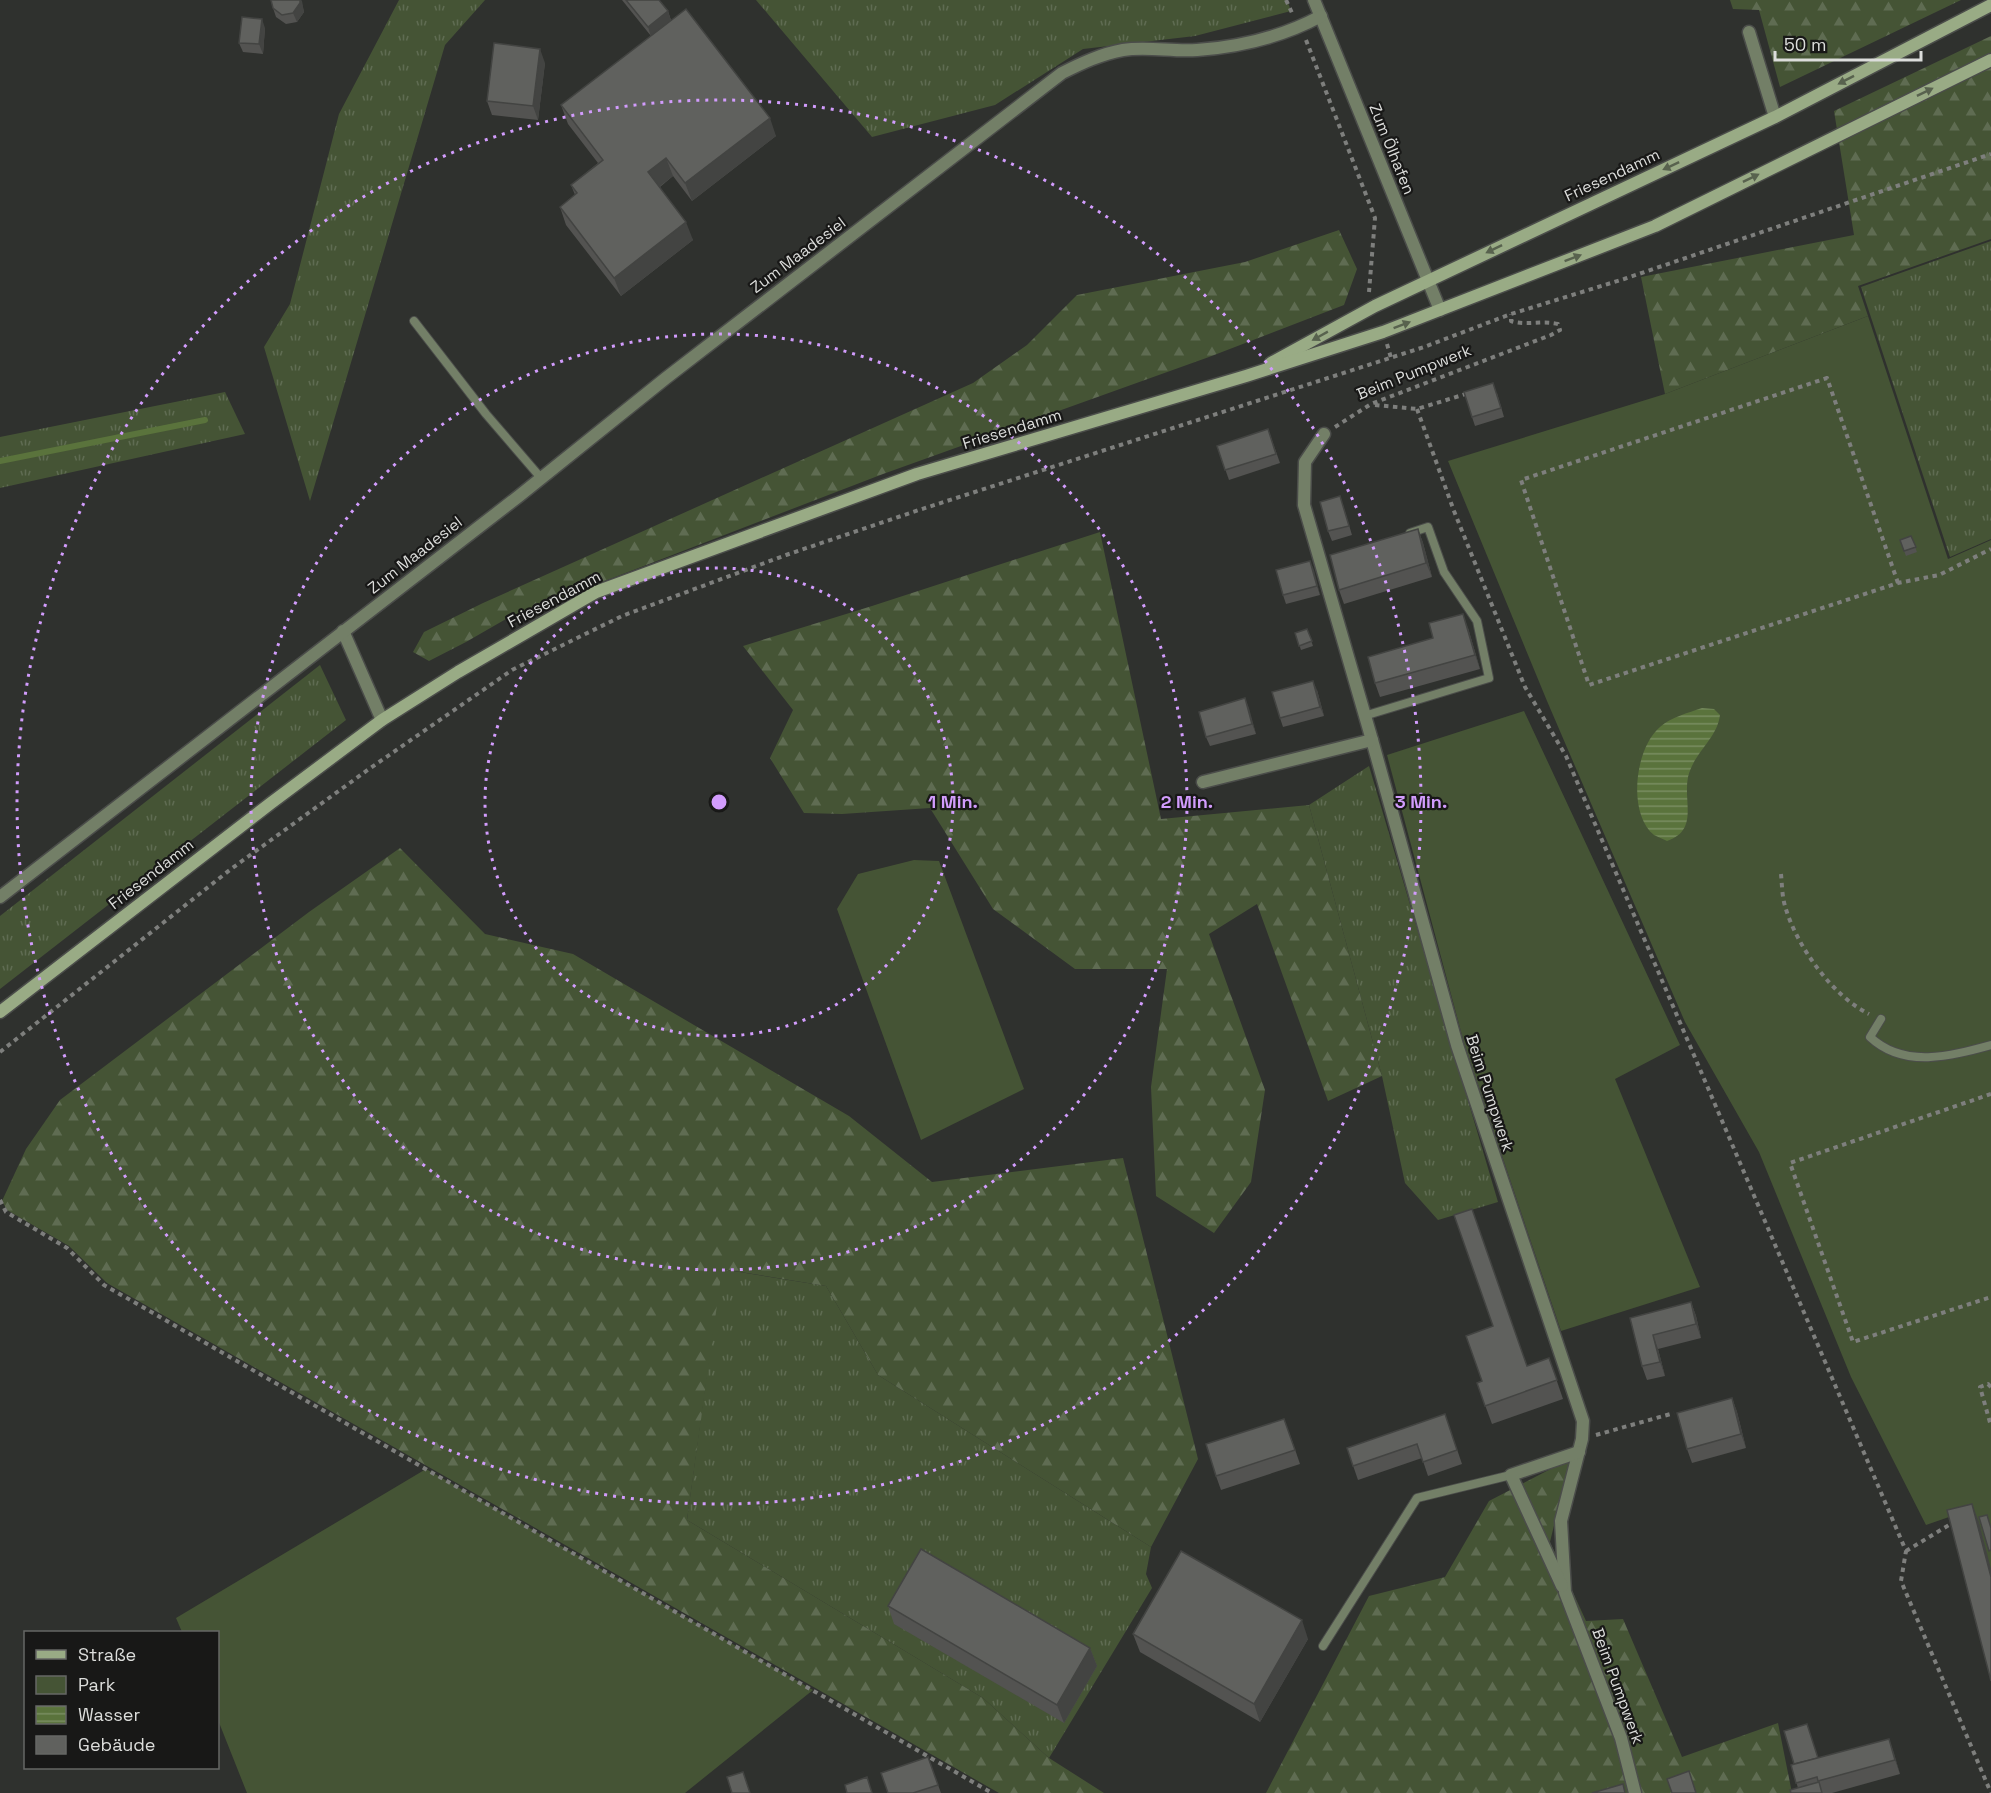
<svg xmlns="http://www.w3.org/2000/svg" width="1991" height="1793" viewBox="0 0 1991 1793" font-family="'Space Grotesk',sans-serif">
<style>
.grass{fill:url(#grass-tufts)}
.forest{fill:url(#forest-firs)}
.green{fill:#455435}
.water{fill:url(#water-rules)}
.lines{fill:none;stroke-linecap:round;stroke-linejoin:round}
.stream{stroke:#5a733c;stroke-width:6}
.service-casing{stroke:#4b4d4a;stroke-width:10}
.minor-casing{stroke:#4b4d4a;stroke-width:15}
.secondary-casing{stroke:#4b4d4a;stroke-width:15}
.path{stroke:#7e7f7d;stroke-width:4;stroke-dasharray:4.5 4.5;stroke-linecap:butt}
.service{stroke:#737f67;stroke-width:8}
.minor{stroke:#737f67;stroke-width:12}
.secondary{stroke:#99ab85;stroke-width:12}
.wall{fill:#535351}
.shaded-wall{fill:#434442}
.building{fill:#60615e;stroke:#434442;stroke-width:1.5}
.oneway{fill:#58624e}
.ring{fill:none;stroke:#d29cfd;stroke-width:3;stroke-dasharray:3 6}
.labels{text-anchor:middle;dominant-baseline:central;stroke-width:4.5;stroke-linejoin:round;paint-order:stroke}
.street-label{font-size:16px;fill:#dcdddb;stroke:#181817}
.centre{fill:#d29cfd;stroke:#181817;stroke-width:3}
.ring-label{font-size:18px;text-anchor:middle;font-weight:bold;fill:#d29cfd;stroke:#181817;stroke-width:4.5;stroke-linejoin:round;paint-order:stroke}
</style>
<defs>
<pattern id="grass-tufts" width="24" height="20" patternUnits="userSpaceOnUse" patternTransform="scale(1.5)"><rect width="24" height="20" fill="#455435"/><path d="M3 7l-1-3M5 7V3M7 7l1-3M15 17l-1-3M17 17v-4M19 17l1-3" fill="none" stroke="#5f6c52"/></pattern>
<pattern id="forest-firs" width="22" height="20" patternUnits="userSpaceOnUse" patternTransform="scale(1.5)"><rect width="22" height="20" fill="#455435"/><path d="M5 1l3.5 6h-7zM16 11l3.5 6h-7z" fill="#5f6c52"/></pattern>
<pattern id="water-rules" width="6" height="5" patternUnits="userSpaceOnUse" patternTransform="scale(1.5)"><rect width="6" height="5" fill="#5a733c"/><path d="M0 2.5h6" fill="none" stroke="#798d61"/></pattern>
</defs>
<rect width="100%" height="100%" fill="#2f312e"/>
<g class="grass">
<path d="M 399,0 L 485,0 L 445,45 L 310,501 L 264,347 L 290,304 L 339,114 Z"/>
<path d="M 756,0 L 1287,0 L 1291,11 L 1195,36 L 1083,49 L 995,105 L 872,137 Z"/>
<path d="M 1991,241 L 1991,539 L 1950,557 L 1861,287 Z"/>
<path d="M 225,392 L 245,434 L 0,488 L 0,437 Z"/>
<path d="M 320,665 L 346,720 L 0,989 L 0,916 Z"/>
<path d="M 1369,766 L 1498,1202 L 1438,1220 L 1405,1183 L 1382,1076 L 1309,805 Z"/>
<path d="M 721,1269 L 826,1286 L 878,1375 L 1151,1547 L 1146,1574 L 1152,1588 L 1049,1758 L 983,1698 L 687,1520 Z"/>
</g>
<g class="forest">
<path d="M 1730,0 L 1961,0 L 1780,87 L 1759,10 L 1733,9 Z"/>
<path d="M 1991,36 L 1991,239 L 1858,286 L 1868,316 L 1665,394 L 1641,277 L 1854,235 L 1834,111 Z"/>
<path d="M 1339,230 L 1357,269 L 1344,305 L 1209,357 L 883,474 L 506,619 L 466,642 L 429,661 L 413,652 L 424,632 L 483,603 L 973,383 L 1027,345 L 1077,295 L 1245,262 Z"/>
<path d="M 1100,532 L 1161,819 L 1309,805 L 1382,1076 L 1328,1101 L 1257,904 L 1209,934 L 1265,1090 L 1251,1182 L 1214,1233 L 1156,1196 L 1151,1087 L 1167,969 L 1075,969 L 993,909 L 930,808 L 842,814 L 804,813 L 770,758 L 793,710 L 743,646 L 872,606 Z"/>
<path d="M 400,848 L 485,934 L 573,954 L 849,1116 L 932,1182 L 1123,1158 L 1198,1459 L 1151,1547 L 878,1375 L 826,1286 L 722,1269 L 687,1520 L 983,1698 L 1049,1758 L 1104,1793 L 999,1793 L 107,1283 L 69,1246 L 7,1210 L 2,1201 L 26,1149 L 60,1100 L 309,912 Z"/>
<path d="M 1570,1459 L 1550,1542 L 1586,1621 L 1623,1619 L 1682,1757 L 1778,1723 L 1792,1793 L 1266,1793 L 1369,1596 L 1445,1577 L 1489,1501 Z"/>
</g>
<g class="green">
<path d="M 1868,316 L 1948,559 L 1991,540 L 1991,1674 L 1949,1517 L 1926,1525 L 1851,1377 L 1759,1152 L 1685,1022 L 1547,701 L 1448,461 L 1665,394 Z"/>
<path d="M 1524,711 L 1680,1045 L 1615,1079 L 1700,1287 L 1561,1331 L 1464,1043 L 1387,755 Z"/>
<path d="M 914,860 L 939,861 L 1024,1089 L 921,1140 L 837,909 L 858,874 Z"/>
<path d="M 426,1469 L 813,1690 L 685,1793 L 247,1793 L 218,1720 L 218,1632 L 182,1632 L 176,1618 Z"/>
</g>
<path class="water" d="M 1702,708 L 1714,709 L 1720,715 C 1717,739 1694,752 1688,777 C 1683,802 1699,830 1667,841 C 1663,839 1658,837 1654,835 C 1627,813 1635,748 1660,727 C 1671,717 1688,713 1702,708 Z"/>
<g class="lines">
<path class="stream" d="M 0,461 L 205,420"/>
<g class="service-casing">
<g id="service">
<path d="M 414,321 L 486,414 L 541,478"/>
<path d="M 1364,716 L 1489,678 L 1477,621 L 1444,572 L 1428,527 L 1410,533"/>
<path d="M 1881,1019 L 1870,1037 C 1904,1069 1951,1056 1991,1045"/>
<path d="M 1323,1646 L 1417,1498 L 1511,1475"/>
</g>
</g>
<g class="minor-casing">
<g id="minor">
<path d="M 1314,0 L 1440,310"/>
<path d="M 1749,32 L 1775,117"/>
<path d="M 1324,434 L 1305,462 L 1304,505 L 1372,740 L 1457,1045 L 1583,1421 L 1582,1439 L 1561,1521 L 1565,1592 L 1621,1738 L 1635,1793"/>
<path d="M 343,631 L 382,720"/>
<path d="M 1203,782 L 1372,740"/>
<path d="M 0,897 L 519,496 L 666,378 L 1062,73 C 1082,63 1101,54 1123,50 C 1147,46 1173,52 1197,50 C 1239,47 1284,36 1321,16"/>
<path d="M 1562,1586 L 1511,1475 L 1579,1452"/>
</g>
</g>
<g class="secondary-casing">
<g id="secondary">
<path d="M 1271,363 L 1375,306 L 1775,117 L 1991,5"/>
<path d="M 0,1012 L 271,803 L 382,720 L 458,672 L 596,592 L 917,474 L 1246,376 L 1383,332 L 1655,226 L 1991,60"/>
</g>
</g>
<g class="path">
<path d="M 1286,0 L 1293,15"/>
<path d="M 1306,40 L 1375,218 L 1369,292"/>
<path d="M 1387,344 L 1391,358"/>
<path d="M 1375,405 L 1417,409 L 1469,393"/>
<path d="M 1417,409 L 1454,511 L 1525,687 L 1566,756 L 1906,1551 L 1901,1581 L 1991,1793"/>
<path d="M 1335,427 L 1371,404 L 1551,335 L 1560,330 L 1558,324 C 1542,320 1526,326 1511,321 L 1511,314"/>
<path d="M 1898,583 L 1827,378 L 1521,480 L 1589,685 L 1898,583 L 1939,575 L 1991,549"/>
<path d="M 1781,874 C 1782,884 1782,896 1785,906 C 1796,945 1832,996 1869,1014"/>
<path d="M 0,1052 L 231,869 L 369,769 L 512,670 L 622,616 L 786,555 L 919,510 L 1424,347 L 1511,314 L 1624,279 L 1991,154"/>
<path d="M 1991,1094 L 1790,1163 L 1853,1342 L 1991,1297"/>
<path d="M 0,1200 L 6,1212 L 67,1248 L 104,1285 L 992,1793"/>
<path d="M 1991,1387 L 1988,1384 L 1980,1387 L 1991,1426"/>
<path d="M 1596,1435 L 1674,1413"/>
<path d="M 1906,1551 L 1954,1522"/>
</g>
<use href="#service" class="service"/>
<use href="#minor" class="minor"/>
<use href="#secondary" class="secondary"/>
</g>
<g class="wall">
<path d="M 271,0 L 301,0 L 304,12 L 297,22 L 286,24 L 276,17 L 273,8 Z"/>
<path d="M 622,0 L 659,0 L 668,11 L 671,20 L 776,136 L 692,201 L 673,176 L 660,187 L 693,240 L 621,296 L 566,225 L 560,207 L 575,195 L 571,185 L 598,163 L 568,124 L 561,105 L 651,36 Z"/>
<path d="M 265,28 L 263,54 L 243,52 L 239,43 Z"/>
<path d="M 545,63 L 538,120 L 492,115 L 487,101 Z"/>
<path d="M 1497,393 L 1504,417 L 1475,426 L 1472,417 Z"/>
<path d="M 1268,429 L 1280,463 L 1229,480 L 1217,446 Z"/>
<path d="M 1343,505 L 1352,535 L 1332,541 L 1328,531 Z"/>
<path d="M 1418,529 L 1423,543 L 1432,577 L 1344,604 L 1339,590 Z"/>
<path d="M 1911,536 L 1917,552 L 1906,556 L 1900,540 Z"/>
<path d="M 1310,561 L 1320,595 L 1286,604 L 1283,595 Z"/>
<path d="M 1468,628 L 1480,669 L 1380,697 L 1375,683 Z"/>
<path d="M 1307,629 L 1313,646 L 1301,650 L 1295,633 Z"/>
<path d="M 1317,690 L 1324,716 L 1283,727 L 1280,718 Z"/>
<path d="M 1245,698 L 1256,734 L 1210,746 L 1206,737 Z"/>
<path d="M 1691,1302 L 1696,1316 L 1701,1338 L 1658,1349 L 1665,1376 L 1647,1380 L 1642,1366 L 1630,1318 Z"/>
<path d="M 1549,1358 L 1563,1399 L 1492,1424 L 1477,1383 Z"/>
<path d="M 1732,1398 L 1737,1412 L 1746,1448 L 1692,1463 L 1687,1449 Z"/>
<path d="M 1445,1414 L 1462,1464 L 1428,1476 L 1422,1458 L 1358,1480 L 1347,1448 Z"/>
<path d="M 1289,1432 L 1300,1464 L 1221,1490 L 1216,1476 Z"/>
<path d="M 888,1606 L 1090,1648 L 1097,1666 L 1064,1723 L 894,1624 Z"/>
<path d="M 1133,1634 L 1308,1639 L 1260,1722 L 1140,1652 Z"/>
<path d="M 1889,1739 L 1900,1774 L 1832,1793 L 1791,1793 L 1798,1788 L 1791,1765 Z"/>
<path d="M 928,1757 L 941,1793 L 888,1793 Z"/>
</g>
<g class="shaded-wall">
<path d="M 300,0 L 301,0 L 302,1 L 304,12 L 297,22 L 293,13 Z"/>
<path d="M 668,11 L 671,21 L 651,37 L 648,27 Z"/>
<path d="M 262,19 L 265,28 L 263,54 L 259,44 Z"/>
<path d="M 540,49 L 545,63 L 538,120 L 533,106 Z"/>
<path d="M 770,118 L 776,136 L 692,201 L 685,183 Z"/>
<path d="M 666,158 L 673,176 L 655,190 L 648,172 Z"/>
<path d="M 686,222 L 693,240 L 621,296 L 614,278 Z"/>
<path d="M 1418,529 L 1423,543 L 1432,577 L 1426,563 Z"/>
<path d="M 1310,561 L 1314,570 L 1320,595 L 1317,586 Z"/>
<path d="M 1463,614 L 1468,628 L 1480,669 L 1475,655 Z"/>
<path d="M 1313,681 L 1317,690 L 1324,716 L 1320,707 Z"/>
<path d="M 1245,698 L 1249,708 L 1256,734 L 1252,724 Z"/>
<path d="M 1691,1302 L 1696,1316 L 1701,1338 L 1696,1324 Z"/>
<path d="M 1653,1335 L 1658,1349 L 1665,1376 L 1660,1362 Z"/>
<path d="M 1732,1398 L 1737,1412 L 1746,1448 L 1741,1434 Z"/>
<path d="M 1972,1504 L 1979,1522 L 1991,1569 L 1991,1577 Z"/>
<path d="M 1302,1620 L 1308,1639 L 1260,1722 L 1254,1704 Z"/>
<path d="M 1090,1648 L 1097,1666 L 1064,1723 L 1057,1705 Z"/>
<path d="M 1889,1739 L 1894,1753 L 1900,1774 L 1895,1760 Z"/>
</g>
<g class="building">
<path d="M 271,0 L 300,0 L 300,3 L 293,13 L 282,15 L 273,8 Z"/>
<path d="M 626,0 L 659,0 L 668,11 L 648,27 Z"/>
<path d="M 686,9 L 770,118 L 685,183 L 666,158 L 648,172 L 686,222 L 614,278 L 560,207 L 577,193 L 571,185 L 603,160 L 561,105 Z"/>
<path d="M 242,17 L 262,19 L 259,44 L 239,43 Z"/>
<path d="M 494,43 L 540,49 L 533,106 L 487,101 Z"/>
<path d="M 1493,383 L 1501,408 L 1472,417 L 1464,392 Z"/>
<path d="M 1268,429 L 1276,454 L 1225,470 L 1217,446 Z"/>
<path d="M 1340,496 L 1349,526 L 1328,531 L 1320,502 Z"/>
<path d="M 1418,529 L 1426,563 L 1339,590 L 1330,555 Z"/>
<path d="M 1911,536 L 1916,547 L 1904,551 L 1900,540 Z"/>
<path d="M 1310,561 L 1317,586 L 1283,595 L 1276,570 Z"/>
<path d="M 1463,614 L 1475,655 L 1375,683 L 1368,657 L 1433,638 L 1429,623 Z"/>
<path d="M 1307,629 L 1312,641 L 1299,646 L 1295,633 Z"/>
<path d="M 1313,681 L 1320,707 L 1280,718 L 1272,692 Z"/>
<path d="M 1245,698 L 1252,724 L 1206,737 L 1199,712 Z"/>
<path d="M 1472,1209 L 1527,1366 L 1549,1358 L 1557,1380 L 1485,1406 L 1477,1383 L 1482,1381 L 1466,1336 L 1493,1326 L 1454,1215 Z"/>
<path d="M 1691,1302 L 1696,1324 L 1653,1335 L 1660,1362 L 1642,1366 L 1630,1318 Z"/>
<path d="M 1732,1398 L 1741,1434 L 1687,1449 L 1677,1413 Z"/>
<path d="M 1445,1414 L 1457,1450 L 1423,1462 L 1417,1444 L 1353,1466 L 1347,1448 Z"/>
<path d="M 1284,1419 L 1295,1450 L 1216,1476 L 1206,1444 Z"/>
<path d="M 1972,1504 L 1991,1577 L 1991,1681 L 1947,1510 Z"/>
<path d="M 1987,1515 L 1991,1528 L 1991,1550 L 1989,1551 L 1979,1517 Z"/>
<path d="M 921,1549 L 1090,1648 L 1057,1705 L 888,1606 Z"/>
<path d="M 1181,1551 L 1302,1620 L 1254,1704 L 1133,1634 Z"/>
<path d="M 1807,1724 L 1818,1758 L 1794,1764 L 1784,1731 Z"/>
<path d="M 1889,1739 L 1895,1760 L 1818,1781 L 1817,1777 L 1796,1783 L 1791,1765 Z"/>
<path d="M 928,1757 L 938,1785 L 913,1793 L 888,1793 L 881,1773 Z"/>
<path d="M 1689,1771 L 1696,1793 L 1672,1793 L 1667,1779 Z"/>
<path d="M 743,1772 L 750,1793 L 732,1793 L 727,1777 Z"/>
<path d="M 867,1777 L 872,1793 L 847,1793 L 845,1785 Z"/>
<path d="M 1819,1782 L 1822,1793 L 1791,1793 L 1790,1790 Z"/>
<path d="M 1623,1784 L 1625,1793 L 1592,1793 Z"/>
</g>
<defs><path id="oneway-solid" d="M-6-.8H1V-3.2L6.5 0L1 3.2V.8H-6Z" transform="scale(1.5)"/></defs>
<g class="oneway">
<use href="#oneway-solid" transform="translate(1846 80) rotate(153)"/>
<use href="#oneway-solid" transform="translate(1925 92) rotate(-26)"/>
<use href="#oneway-solid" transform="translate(1671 166) rotate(155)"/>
<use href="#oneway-solid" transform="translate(1751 178) rotate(-26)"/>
<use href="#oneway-solid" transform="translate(1494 249) rotate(154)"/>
<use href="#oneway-solid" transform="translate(1573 258) rotate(-21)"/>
<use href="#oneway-solid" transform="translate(1402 325) rotate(-21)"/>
<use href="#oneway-solid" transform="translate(1320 336) rotate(151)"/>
</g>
<g class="ring">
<circle cx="719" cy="802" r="234"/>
<circle cx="719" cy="802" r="468"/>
<circle cx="719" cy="802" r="702"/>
</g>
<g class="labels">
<g class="street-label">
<text transform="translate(1392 149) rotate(68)">Zum Ölhafen</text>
<text transform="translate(1612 175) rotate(-25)">Friesendamm</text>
<text transform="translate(798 255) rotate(-37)">Zum Maadesiel</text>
<text transform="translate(1414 372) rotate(-22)">Beim Pumpwerk</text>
<text transform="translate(1012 429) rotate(-17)">Friesendamm</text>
<text transform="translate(415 555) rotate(-38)">Zum Maadesiel</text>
<text transform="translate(554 599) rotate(-28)">Friesendamm</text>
<text transform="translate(151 874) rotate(-38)">Friesendamm</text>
<text transform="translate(1490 1093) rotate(72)">Beim Pumpwerk</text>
<text transform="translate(1618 1686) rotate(70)">Beim Pumpwerk</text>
</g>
</g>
<circle cx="719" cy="802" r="9" class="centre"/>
<g class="ring-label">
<text x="953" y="808">1 Min.</text>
<text x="1187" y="808">2 Min.</text>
<text x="1421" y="808">3 Min.</text>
</g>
<rect x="24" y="1631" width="195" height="138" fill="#181817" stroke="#666765" stroke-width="1.5"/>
<rect x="36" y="1650" width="30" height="9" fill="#99ab85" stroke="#666765" stroke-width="1.5"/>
<text x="78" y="1661" font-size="18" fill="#dcdddb">Straße</text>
<rect x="36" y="1676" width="30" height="18" fill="#455435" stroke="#666765" stroke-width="1.5"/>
<text x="78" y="1691" font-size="18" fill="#dcdddb">Park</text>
<rect x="36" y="1706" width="30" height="18" fill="url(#water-rules)" stroke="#666765" stroke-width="1.5"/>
<text x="78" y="1721" font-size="18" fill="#dcdddb">Wasser</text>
<rect x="36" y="1736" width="30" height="18" fill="#60615e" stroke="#666765" stroke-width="1.5"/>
<text x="78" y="1751" font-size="18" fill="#dcdddb">Gebäude</text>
<path d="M1775 51v9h146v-9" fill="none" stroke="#dcdddb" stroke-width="3"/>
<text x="1784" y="51" font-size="18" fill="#dcdddb" stroke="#181817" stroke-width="4.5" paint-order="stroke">50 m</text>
</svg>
